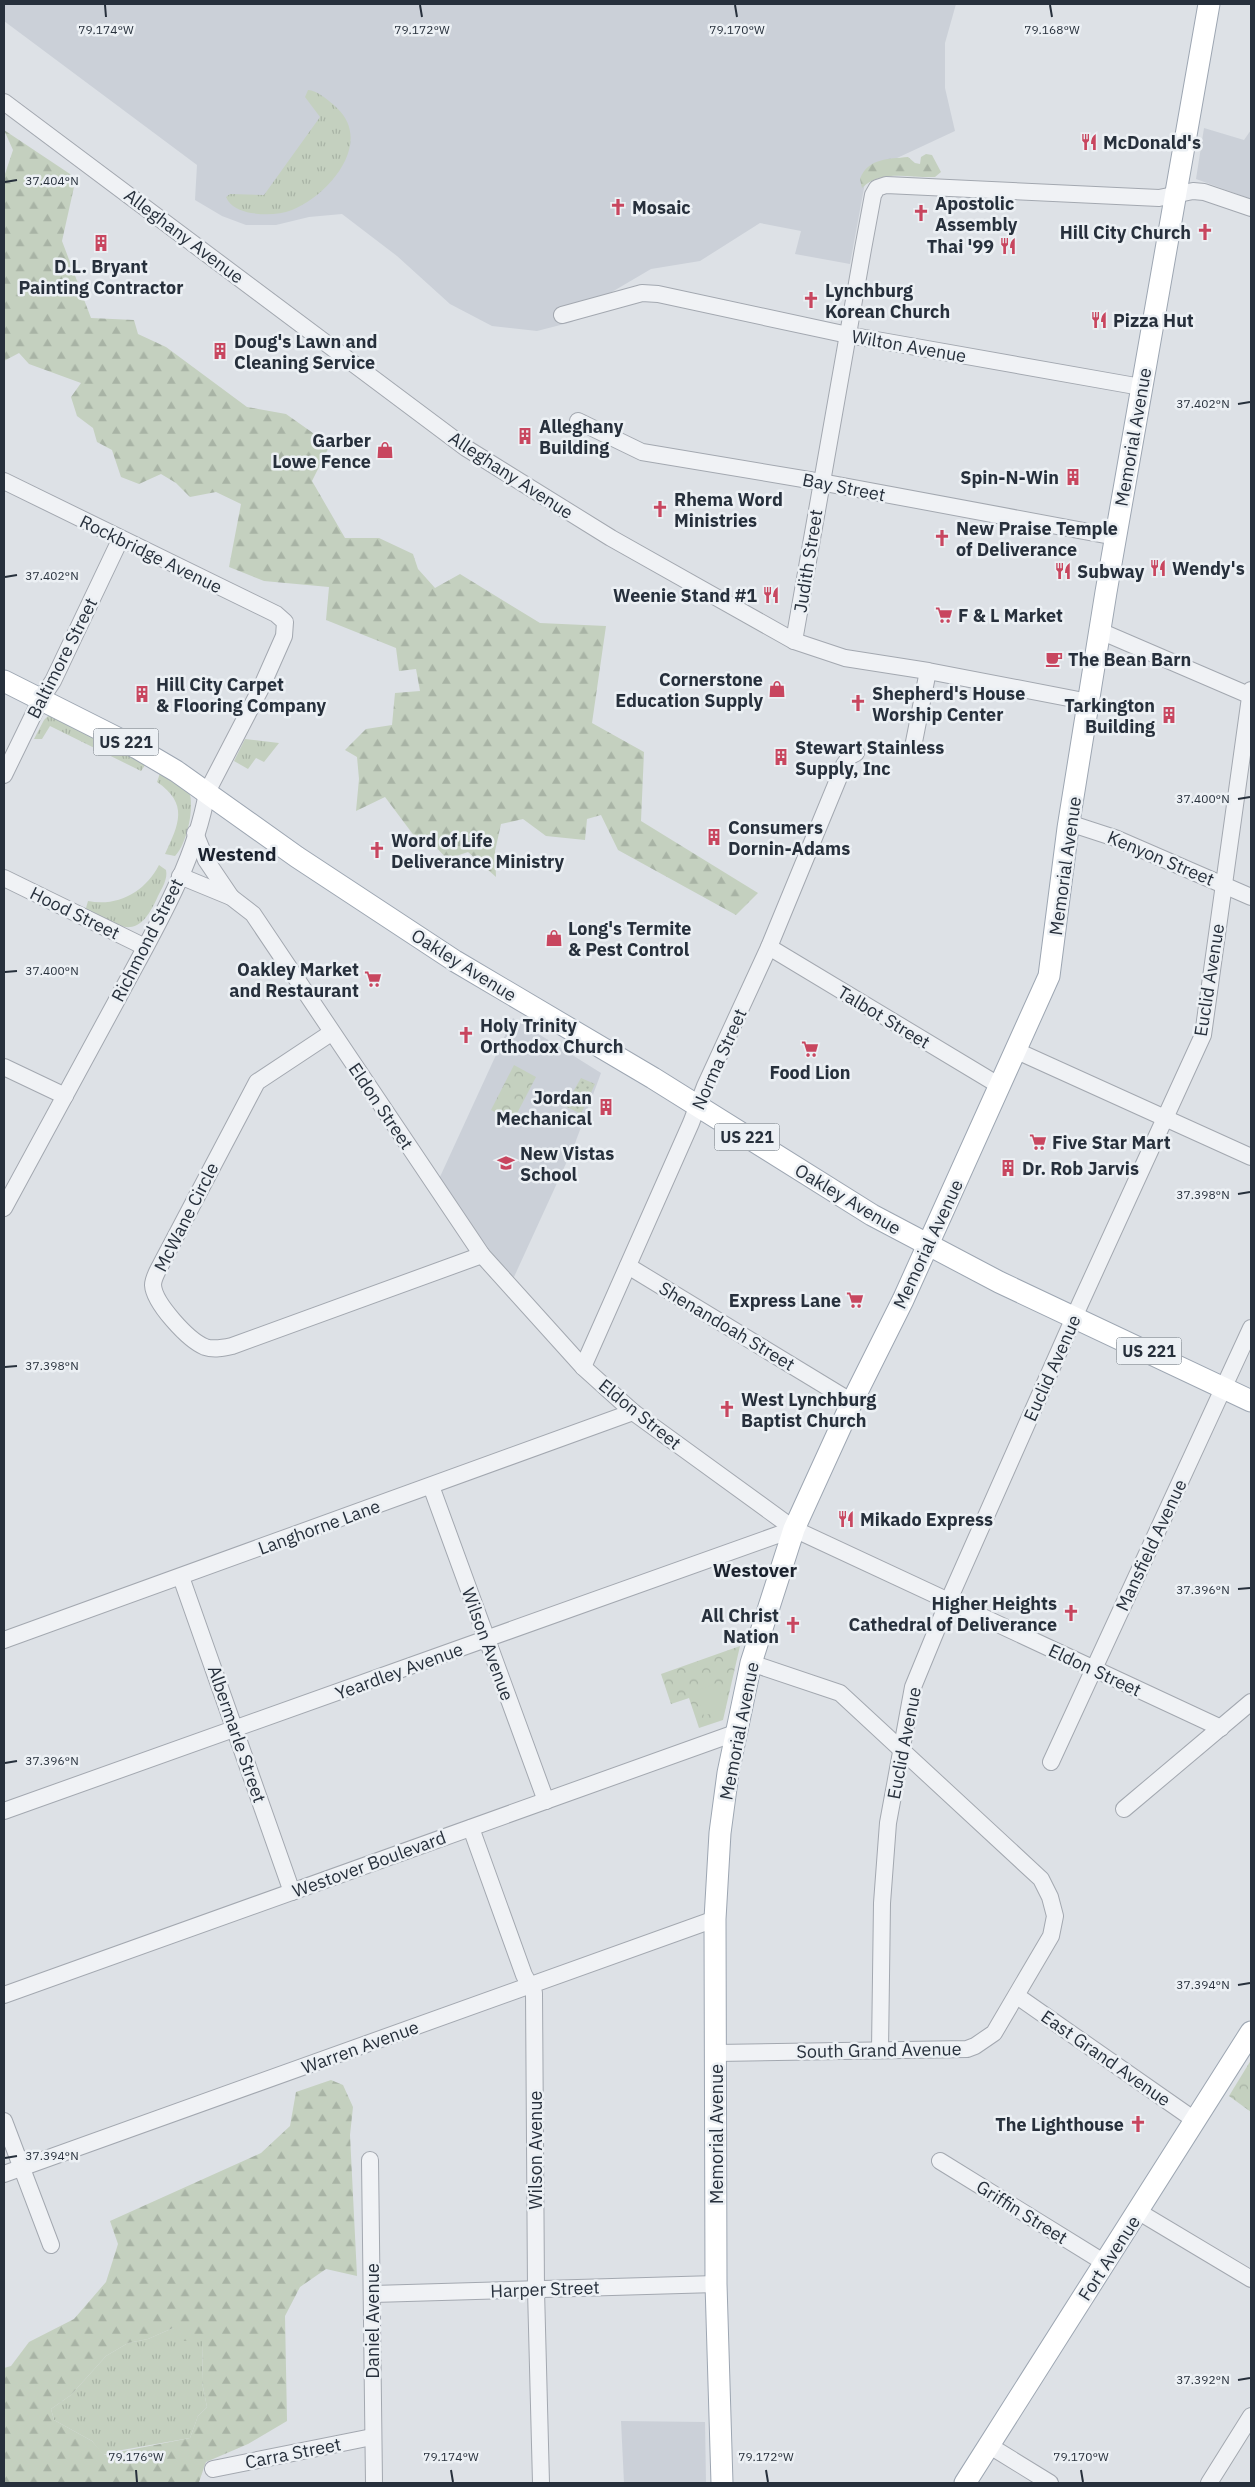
<svg xmlns="http://www.w3.org/2000/svg" width="1255" height="2487" viewBox="0 0 1255 2487" font-family="'IBM Plex Sans',sans-serif">
<style>
.built{fill:#cbd0d8}
.grass{fill:url(#grass-tufts)}
.forest{fill:url(#forest-firs);fill-rule:evenodd}
.park{fill:url(#park-crowns)}
.garden{fill:url(#garden-dots)}
.pitch{fill:#c4d0bf}
.lines{fill:none;stroke-linecap:round;stroke-linejoin:round}
.minor-casing{stroke:#a3a8b0;stroke-width:18}
.major-casing{stroke:#9da6b2;stroke-width:23}
.minor{stroke:#f0f2f5;stroke-width:16}
.major{stroke:#fff;stroke-width:21}
.ticks{fill:none;stroke:#27303c;stroke-width:2}
.labels{text-anchor:middle;dominant-baseline:central;stroke-width:5;stroke-linejoin:round;paint-order:stroke}
.shield{fill:#ecf0f4;stroke:#626a73;stroke-width:1}
.shield-label{font-size:16px;font-weight:bold;fill:#27303c}
.poi-label{font-size:18px;font-weight:bold;fill:#27303c;stroke:#ecf0f4;text-anchor:start}
.street-label{font-size:18px;fill:#27303c;stroke:#ecf0f4}
.neighbourhood-label{font-size:19px;font-weight:bold;fill:#1a212d;stroke:#ecf0f4}
.ticks-label{font-size:12px;text-anchor:middle;fill:#27303c;stroke:#ecf0f4;stroke-width:5;stroke-linejoin:round;paint-order:stroke}
</style>
<defs>
<pattern id="grass-tufts" width="24" height="20" patternUnits="userSpaceOnUse" patternTransform="scale(1.25)"><rect width="24" height="20" fill="#c4d0bf"/><path d="M3 7l-1-3M5 7V3M7 7l1-3M15 17l-1-3M17 17v-4M19 17l1-3" fill="none" stroke="#a8b3a5"/></pattern>
<pattern id="forest-firs" width="22" height="20" patternUnits="userSpaceOnUse" patternTransform="scale(1.25)"><rect width="22" height="20" fill="#c4d0bf"/><path d="M5 1l3.5 6h-7zM16 11l3.5 6h-7z" fill="#a8b3a5"/></pattern>
<pattern id="park-crowns" width="20" height="18" patternUnits="userSpaceOnUse" patternTransform="scale(1.25)"><rect width="20" height="18" fill="#c4d0bf"/><path d="M2 6a3 3 0 1 1 6 0M12 15a3 3 0 1 1 6 0" fill="none" stroke="#a8b3a5"/></pattern>
<pattern id="garden-dots" width="8" height="8" patternUnits="userSpaceOnUse" patternTransform="scale(1.25)"><rect width="8" height="8" fill="#c4d0bf"/><path d="M2 2h.1M6 6h.1" fill="none" stroke="#a8b3a5" stroke-width="1.8" stroke-linecap="round"/></pattern>
</defs>
<rect width="100%" height="100%" fill="#dde1e6"/>
<g class="built">
<path d="M 4,4 L 956,4 L 945,43 L 945,88 L 955,131 L 867,172 L 850,264 L 795,254 L 801,231 L 760,223 L 700,261 L 651,269 L 605,296 L 572,322 L 537,331 L 492,326 L 450,304 L 397,256 L 342,214 L 309,217 L 276,225 L 246,225 L 222,216 L 195,200 L 197,165 L 4,21 Z"/>
<path d="M 1204,128 L 1244,140 L 1251,130 L 1251,199 L 1196,179 Z"/>
<path d="M 513,1018 L 601,1073 L 574,1146 L 514,1277 L 509,1277 L 439,1179 Z"/>
<path d="M 621,2421 L 705,2422 L 706,2483 L 624,2483 Z"/>
</g>
<g class="grass">
<path d="M 308,90 C 317,90 331,102 337,108 C 374,143 328,196 292,210 C 279,215 265,215 251,213 C 241,211 230,207 226,197 L 230,194 L 264,195 L 320,117 L 305,97 Z"/>
<path d="M 49,715 L 148,761 L 141,771 L 50,726 L 42,739 L 34,739 L 44,720 Z"/>
<path d="M 245,739 L 279,743 L 264,762 L 256,758 L 248,769 L 234,761 Z"/>
<path d="M 161,770 L 189,791 C 195,807 187,844 175,856 L 165,854 C 179,824 189,804 157,782 Z"/>
<path d="M 159,865 L 166,870 C 168,879 162,888 158,896 C 138,941 124,929 87,911 L 86,908 L 88,901 C 118,907 145,892 159,865 Z"/>
<path d="M 173,2328 L 203,2341 L 202,2382 L 207,2407 L 198,2416 L 190,2438 L 122,2450 L 103,2455 L 92,2441 L 54,2420 L 51,2409 L 71,2395 L 106,2356 L 128,2343 L 148,2339 Z"/>
</g>
<g class="forest">
<path d="M 4,130 L 76,178 L 62,241 L 91,318 L 134,320 L 138,334 L 166,347 L 247,407 L 286,414 L 330,445 L 312,481 L 345,538 L 379,538 L 413,554 L 418,569 L 435,588 L 460,574 L 540,623 L 606,626 L 592,723 L 644,752 L 641,821 L 758,893 L 736,915 L 618,850 L 601,815 L 587,819 L 585,840 L 546,836 L 523,819 L 501,824 L 495,851 L 496,877 L 468,852 L 447,859 L 435,846 L 415,837 L 385,797 L 356,811 L 359,779 L 357,757 L 345,750 L 366,729 L 392,725 L 395,693 L 420,691 L 416,669 L 399,671 L 396,648 L 326,620 L 329,587 L 264,581 L 229,567 L 241,504 L 216,492 L 190,497 L 176,483 L 161,474 L 139,484 L 121,477 L 112,450 L 97,442 L 93,428 L 77,416 L 71,397 L 81,383 L 29,364 L 19,353 L 4,361 L 4,177 L 13,150 Z"/>
<path d="M 926,154 L 932,155 L 941,172 L 935,177 C 910,178 881,169 862,188 L 860,179 C 868,158 888,159 908,157 L 915,163 L 920,164 L 921,157 Z"/>
<path d="M 331,2080 L 343,2085 L 353,2107 L 350,2135 L 357,2276 L 326,2269 L 300,2287 L 285,2316 L 287,2421 L 248,2444 L 206,2462 L 199,2482 L 4,2483 L 4,2368 L 11,2366 L 29,2342 L 74,2319 L 106,2282 L 118,2244 L 110,2221 L 261,2153 L 290,2126 L 296,2092 ZM 173,2328 L 184,2341 L 203,2341 L 202,2382 L 207,2407 L 198,2416 L 190,2438 L 104,2455 L 92,2441 L 54,2420 L 51,2409 L 71,2395 L 106,2356 L 128,2343 L 148,2339 Z"/>
</g>
<g class="park">
<path d="M 514,1065 L 536,1077 L 513,1121 L 491,1110 Z"/>
<path d="M 740,1646 L 723,1720 L 699,1728 L 689,1698 L 671,1704 L 661,1674 Z"/>
<path d="M 1251,2060 L 1251,2112 L 1229,2096 Z"/>
</g>
<path class="garden" d="M 581,1078 L 595,1084 L 581,1114 L 565,1106 Z"/>
<path class="pitch" d="M 717,1683 L 726,1708 L 704,1716 L 695,1691 Z"/>
<g class="lines">
<g class="minor-casing">
<g id="minor">
<path d="M 4,102 L 466,448 L 611,538 L 794,641 L 845,658 L 928,671 L 1089,702"/>
<path d="M 562,315 L 642,293 L 658,294 L 848,335 L 1141,387"/>
<path d="M 578,421 L 642,452 L 815,481 L 1116,537"/>
<path d="M 4,481 L 276,614 L 285,622 L 284,636 L 261,688 L 207,792 C 195,864 152,934 118,998 C 80,1068 42,1138 4,1208"/>
<path d="M 1100,631 L 1251,696"/>
<path d="M 794,641 L 863,249 L 873,195 L 877,188 L 886,185 L 1159,198 L 1193,191 L 1204,192 L 1251,208"/>
<path d="M 913,747 L 928,671"/>
<path d="M 4,775 L 41,699 L 53,681 L 120,540"/>
<path d="M 1069,823 L 1115,838 L 1251,897"/>
<path d="M 195,833 L 206,860 L 231,897"/>
<path d="M 180,876 L 231,897 L 253,914 L 482,1255 L 583,1367 L 633,1412 L 794,1529 L 1221,1728"/>
<path d="M 4,878 L 145,947"/>
<path d="M 769,947 L 1000,1086"/>
<path d="M 331,1033 L 257,1082 L 158,1270 C 156,1274 153,1280 153,1285 C 154,1303 188,1340 205,1347 C 214,1350 223,1348 232,1346 L 482,1255"/>
<path d="M 1017,1051 L 1251,1157"/>
<path d="M 4,1067 L 65,1096"/>
<path d="M 628,1266 L 852,1402"/>
<path d="M 583,1367 L 691,1123 L 705,1086 L 769,947 L 844,765 L 850,756 L 856,753"/>
<path d="M 431,1486 L 546,1801"/>
<path d="M 181,1577 L 292,1892"/>
<path d="M 4,1640 L 633,1412"/>
<path d="M 1051,1762 L 1251,1328"/>
<path d="M 1124,1809 L 1251,1702"/>
<path d="M 4,1811 L 794,1529"/>
<path d="M 471,1828 L 524,1975 L 534,1993 L 536,2290 L 541,2483"/>
<path d="M 4,1995 L 735,1733"/>
<path d="M 1017,1996 L 1196,2121"/>
<path d="M 880,2050 L 882,1903 L 888,1823 L 913,1687 L 948,1602 L 1080,1304 L 1203,1035 L 1251,690"/>
<path d="M 716,2053 L 967,2049 L 975,2046 L 994,2033 L 1051,1936 L 1055,1916 L 1050,1897 L 1041,1879 L 840,1693 L 751,1663"/>
<path d="M 4,2121 L 51,2245"/>
<path d="M 370,2160 L 374,2483"/>
<path d="M 940,2161 L 1105,2263"/>
<path d="M 4,2174 L 715,1919"/>
<path d="M 1139,2212 L 1251,2279"/>
<path d="M 373,2294 L 716,2284"/>
<path d="M 990,2446 L 1050,2483"/>
<path d="M 213,2469 L 372,2437"/>
<path d="M 1209,2483 L 1251,2416"/>
</g>
</g>
<g class="major-casing">
<g id="major">
<path d="M 4,681 L 137,748 L 176,771 L 297,857 L 455,961 L 653,1078 L 872,1215 L 999,1282 L 1251,1401"/>
<path d="M 722,2483 L 716,2284 L 715,1919 L 720,1833 L 728,1773 L 751,1663 L 794,1529 L 852,1402 L 903,1300 L 1049,976 L 1068,828 L 1106,592 L 1209,4"/>
<path d="M 965,2483 L 1251,2032"/>
</g>
</g>
<use href="#minor" class="minor"/>
<use href="#major" class="major"/>
</g>
<path class="ticks" d="M 105,5 L 106,17M 420,5 L 422,17M 735,5 L 737,17M 1050,5 L 1052,17M 5,182 L 17,180M 1238,404 L 1250,402M 5,577 L 17,575M 1238,799 L 1250,797M 5,972 L 17,971M 1238,1194 L 1250,1192M 5,1367 L 17,1366M 1238,1589 L 1250,1588M 5,1763 L 17,1761M 1238,1985 L 1250,1983M 5,2158 L 17,2156M 1238,2380 L 1250,2378M 136,2470 L 137,2482M 451,2470 L 453,2482M 766,2470 L 768,2482M 1081,2470 L 1083,2482"/>
<defs>
<g id="restaurant-bare" transform="scale(1.35)"><path d="M-5-6h1v4h1v-4h1v4h1v-4h1v5L-1.5 .5V6h-2V.5L-5-1ZM5-6V6H3V1.5H1.5Q1.5-4 5-6Z" fill="#c8465f" stroke="#ecf0f4" stroke-width="2.5" paint-order="stroke"/></g>
<g id="church-bare" transform="scale(1.35)"><path d="M-1.2-6h2.4v3.5h3.3v2.4h-3.3V6h-2.4V-.1h-3.3v-2.4h3.3Z" fill="#c8465f" stroke="#ecf0f4" stroke-width="2.5" paint-order="stroke"/></g>
<g id="building-bare" transform="scale(1.35)"><path d="M-4-6H4V6H1V3H-1V6H-4ZM-2.5-4.3h1.7v1.8h-1.7ZM.8-4.3h1.7v1.8H.8ZM-2.5-1h1.7V.8h-1.7ZM.8-1h1.7V.8H.8Z" fill="#c8465f" stroke="#ecf0f4" stroke-width="2.5" paint-order="stroke"/></g>
<g id="shop-bare" transform="scale(1.35)"><path d="M-5-2.5h2.3a2.7 3.5 0 0 1 5.4 0H5L5.5 6h-11ZM-1.5-2.5h3a1.5 2.3 0 0 0-3 0Z" fill="#c8465f" stroke="#ecf0f4" stroke-width="2.5" paint-order="stroke"/></g>
<g id="supermarket-bare" transform="scale(1.35)"><path d="M-6-5.5h2.5l.6 2H6L4.5 2H-2.5L-4.4-4H-6ZM-1.5 3.2a1.3 1.3 0 1 0 .1 0ZM3 3.2a1.3 1.3 0 1 0 .1 0Z" fill="#c8465f" stroke="#ecf0f4" stroke-width="2.5" paint-order="stroke"/></g>
<g id="cafe-bare" transform="scale(1.35)"><path d="M-5.5-4.5H6V0H3Q3 3.5 0 3.5H-2.5Q-5.5 3.5-5.5 0ZM3-3.2v2h1.7v-2ZM-6 4.5H4V6H-6Z" fill="#c8465f" stroke="#ecf0f4" stroke-width="2.5" paint-order="stroke"/></g>
<g id="school-bare" transform="scale(1.35)"><path d="M0-5L7-2L0 1L-7-2ZM-4 1L0 2.5L4 1V4Q0 6-4 4Z" fill="#c8465f" stroke="#ecf0f4" stroke-width="2.5" paint-order="stroke"/></g>
</defs>
<g fill-rule="evenodd">
<use href="#restaurant-bare" x="1089" y="142"/>
<use href="#church-bare" x="618" y="207"/>
<use href="#church-bare" x="921" y="213"/>
<use href="#church-bare" x="1205" y="232"/>
<use href="#building-bare" x="101" y="243"/>
<use href="#restaurant-bare" x="1008" y="246"/>
<use href="#church-bare" x="811" y="300"/>
<use href="#restaurant-bare" x="1099" y="320"/>
<use href="#building-bare" x="220" y="351"/>
<use href="#building-bare" x="525" y="436"/>
<use href="#shop-bare" x="385" y="450"/>
<use href="#building-bare" x="1073" y="477"/>
<use href="#church-bare" x="660" y="509"/>
<use href="#church-bare" x="942" y="538"/>
<use href="#restaurant-bare" x="1158" y="568"/>
<use href="#restaurant-bare" x="1063" y="571"/>
<use href="#restaurant-bare" x="771" y="595"/>
<use href="#supermarket-bare" x="944" y="615"/>
<use href="#cafe-bare" x="1054" y="659"/>
<use href="#shop-bare" x="777" y="689"/>
<use href="#building-bare" x="142" y="694"/>
<use href="#church-bare" x="858" y="703"/>
<use href="#building-bare" x="1169" y="715"/>
<use href="#building-bare" x="781" y="757"/>
<use href="#building-bare" x="714" y="837"/>
<use href="#church-bare" x="377" y="850"/>
<use href="#shop-bare" x="554" y="938"/>
<use href="#supermarket-bare" x="373" y="979"/>
<use href="#church-bare" x="466" y="1035"/>
<use href="#supermarket-bare" x="810" y="1049"/>
<use href="#building-bare" x="606" y="1107"/>
<use href="#supermarket-bare" x="1038" y="1142"/>
<use href="#school-bare" x="506" y="1163"/>
<use href="#building-bare" x="1008" y="1168"/>
<use href="#supermarket-bare" x="855" y="1300"/>
<use href="#church-bare" x="727" y="1409"/>
<use href="#restaurant-bare" x="846" y="1519"/>
<use href="#church-bare" x="1071" y="1613"/>
<use href="#church-bare" x="793" y="1625"/>
<use href="#church-bare" x="1138" y="2124"/>
</g>
<g class="labels">
<g class="shield">
<rect x="93.5" y="728.5" width="65" height="27" rx="4"/>
<rect x="714.5" y="1123.5" width="65" height="27" rx="4"/>
<rect x="1116.5" y="1337.5" width="65" height="27" rx="4"/>
</g>
<g class="shield-label">
<text x="126" y="742">US 221</text>
<text x="747" y="1137">US 221</text>
<text x="1149" y="1351">US 221</text>
</g>
<g class="poi-label">
<text x="1103" y="142">McDonald's</text>
<text x="935" y="203">Apostolic<tspan x="935" dy="21">Assembly</tspan></text>
<text x="632" y="207">Mosaic</text>
<text x="1191" y="232" text-anchor="end">Hill City Church</text>
<text x="994" y="246" text-anchor="end">Thai '99</text>
<text x="101" y="266" text-anchor="middle">D.L. Bryant<tspan x="101" dy="21">Painting Contractor</tspan></text>
<text x="825" y="290">Lynchburg<tspan x="825" dy="21">Korean Church</tspan></text>
<text x="1113" y="320">Pizza Hut</text>
<text x="234" y="341">Doug's Lawn and<tspan x="234" dy="21">Cleaning Service</tspan></text>
<text x="539" y="426">Alleghany<tspan x="539" dy="21">Building</tspan></text>
<text x="371" y="440" text-anchor="end">Garber<tspan x="371" dy="21">Lowe Fence</tspan></text>
<text x="1059" y="477" text-anchor="end">Spin-N-Win</text>
<text x="674" y="499">Rhema Word<tspan x="674" dy="21">Ministries</tspan></text>
<text x="956" y="528">New Praise Temple<tspan x="956" dy="21">of Deliverance</tspan></text>
<text x="1172" y="568">Wendy's</text>
<text x="1077" y="571">Subway</text>
<text x="757" y="595" text-anchor="end">Weenie Stand #1</text>
<text x="958" y="615">F &amp; L Market</text>
<text x="1068" y="659">The Bean Barn</text>
<text x="763" y="679" text-anchor="end">Cornerstone<tspan x="763" dy="21">Education Supply</tspan></text>
<text x="156" y="684">Hill City Carpet<tspan x="156" dy="21">&amp; Flooring Company</tspan></text>
<text x="872" y="693">Shepherd's House<tspan x="872" dy="21">Worship Center</tspan></text>
<text x="1155" y="705" text-anchor="end">Tarkington<tspan x="1155" dy="21">Building</tspan></text>
<text x="795" y="747">Stewart Stainless<tspan x="795" dy="21">Supply, Inc</tspan></text>
<text x="728" y="827">Consumers<tspan x="728" dy="21">Dornin-Adams</tspan></text>
<text x="391" y="840">Word of Life<tspan x="391" dy="21">Deliverance Ministry</tspan></text>
<text x="568" y="928">Long's Termite<tspan x="568" dy="21">&amp; Pest Control</tspan></text>
<text x="359" y="969" text-anchor="end">Oakley Market<tspan x="359" dy="21">and Restaurant</tspan></text>
<text x="480" y="1025">Holy Trinity<tspan x="480" dy="21">Orthodox Church</tspan></text>
<text x="810" y="1072" text-anchor="middle">Food Lion</text>
<text x="592" y="1097" text-anchor="end">Jordan<tspan x="592" dy="21">Mechanical</tspan></text>
<text x="1052" y="1142">Five Star Mart</text>
<text x="520" y="1153">New Vistas<tspan x="520" dy="21">School</tspan></text>
<text x="1022" y="1168">Dr. Rob Jarvis</text>
<text x="841" y="1300" text-anchor="end">Express Lane</text>
<text x="741" y="1399">West Lynchburg<tspan x="741" dy="21">Baptist Church</tspan></text>
<text x="860" y="1519">Mikado Express</text>
<text x="1057" y="1603" text-anchor="end">Higher Heights<tspan x="1057" dy="21">Cathedral of Deliverance</tspan></text>
<text x="779" y="1615" text-anchor="end">All Christ<tspan x="779" dy="21">Nation</tspan></text>
<text x="1124" y="2124" text-anchor="end">The Lighthouse</text>
</g>
<g class="street-label">
<text transform="translate(184 236) rotate(37)">Alleghany Avenue</text>
<text transform="translate(909 346) rotate(10)">Wilton Avenue</text>
<text transform="translate(1133 437) rotate(-80)">Memorial Avenue</text>
<text transform="translate(511 475) rotate(33)">Alleghany Avenue</text>
<text transform="translate(844 487) rotate(11)">Bay Street</text>
<text transform="translate(151 554) rotate(26)">Rockbridge Avenue</text>
<text transform="translate(808 561) rotate(-81)">Judith Street</text>
<text transform="translate(62 658) rotate(-63)">Baltimore Street</text>
<text transform="translate(1161 858) rotate(23)">Kenyon Street</text>
<text transform="translate(1065 866) rotate(-82)">Memorial Avenue</text>
<text transform="translate(75 913) rotate(26)">Hood Street</text>
<text transform="translate(147 940) rotate(-63)">Richmond Street</text>
<text transform="translate(464 965) rotate(32)">Oakley Avenue</text>
<text transform="translate(1209 980) rotate(-81)">Euclid Avenue</text>
<text transform="translate(884 1017) rotate(31)">Talbot Street</text>
<text transform="translate(719 1059) rotate(-66)">Norma Street</text>
<text transform="translate(381 1106) rotate(56)">Eldon Street</text>
<text transform="translate(848 1199) rotate(31)">Oakley Avenue</text>
<text transform="translate(186 1217) rotate(-63)">McWane Circle</text>
<text transform="translate(928 1244) rotate(-65)">Memorial Avenue</text>
<text transform="translate(727 1326) rotate(31)">Shenandoah Street</text>
<text transform="translate(1052 1368) rotate(-66)">Euclid Avenue</text>
<text transform="translate(640 1414) rotate(39)">Eldon Street</text>
<text transform="translate(319 1527) rotate(-20)">Langhorne Lane</text>
<text transform="translate(1151 1545) rotate(-65)">Mansfield Avenue</text>
<text transform="translate(488 1644) rotate(70)">Wilson Avenue</text>
<text transform="translate(1095 1670) rotate(25)">Eldon Street</text>
<text transform="translate(399 1671) rotate(-20)">Yeardley Avenue</text>
<text transform="translate(739 1731) rotate(-79)">Memorial Avenue</text>
<text transform="translate(237 1734) rotate(71)">Albermarle Street</text>
<text transform="translate(904 1743) rotate(-79)">Euclid Avenue</text>
<text transform="translate(369 1864) rotate(-20)">Westover Boulevard</text>
<text transform="translate(360 2047) rotate(-20)">Warren Avenue</text>
<text transform="translate(879 2050) rotate(-1)">South Grand Avenue</text>
<text transform="translate(1106 2058) rotate(35)">East Grand Avenue</text>
<text transform="translate(716 2134) rotate(-90)">Memorial Avenue</text>
<text transform="translate(535 2150) rotate(-90)">Wilson Avenue</text>
<text transform="translate(1022 2212) rotate(32)">Griffin Street</text>
<text transform="translate(1109 2258) rotate(-57)">Fort Avenue</text>
<text transform="translate(545 2289) rotate(-2)">Harper Street</text>
<text transform="translate(372 2321) rotate(-90)">Daniel Avenue</text>
<text transform="translate(293 2453) rotate(-11)">Carra Street</text>
</g>
<g class="neighbourhood-label">
<text x="237" y="854">Westend</text>
<text x="755" y="1570">Westover</text>
</g>
</g>
<g class="ticks-label">
<text x="106" y="34">79.174°W</text>
<text x="422" y="34">79.172°W</text>
<text x="737" y="34">79.170°W</text>
<text x="1052" y="34">79.168°W</text>
<text x="52" y="185">37.404°N</text>
<text x="1203" y="408">37.402°N</text>
<text x="52" y="580">37.402°N</text>
<text x="1203" y="803">37.400°N</text>
<text x="52" y="975">37.400°N</text>
<text x="1203" y="1199">37.398°N</text>
<text x="52" y="1370">37.398°N</text>
<text x="1203" y="1594">37.396°N</text>
<text x="52" y="1765">37.396°N</text>
<text x="1203" y="1989">37.394°N</text>
<text x="52" y="2160">37.394°N</text>
<text x="1203" y="2384">37.392°N</text>
<text x="136" y="2461">79.176°W</text>
<text x="451" y="2461">79.174°W</text>
<text x="766" y="2461">79.172°W</text>
<text x="1081" y="2461">79.170°W</text>
</g>
<rect width="1255" height="2487" fill="none" stroke="#27303c" stroke-width="10"/>
</svg>
